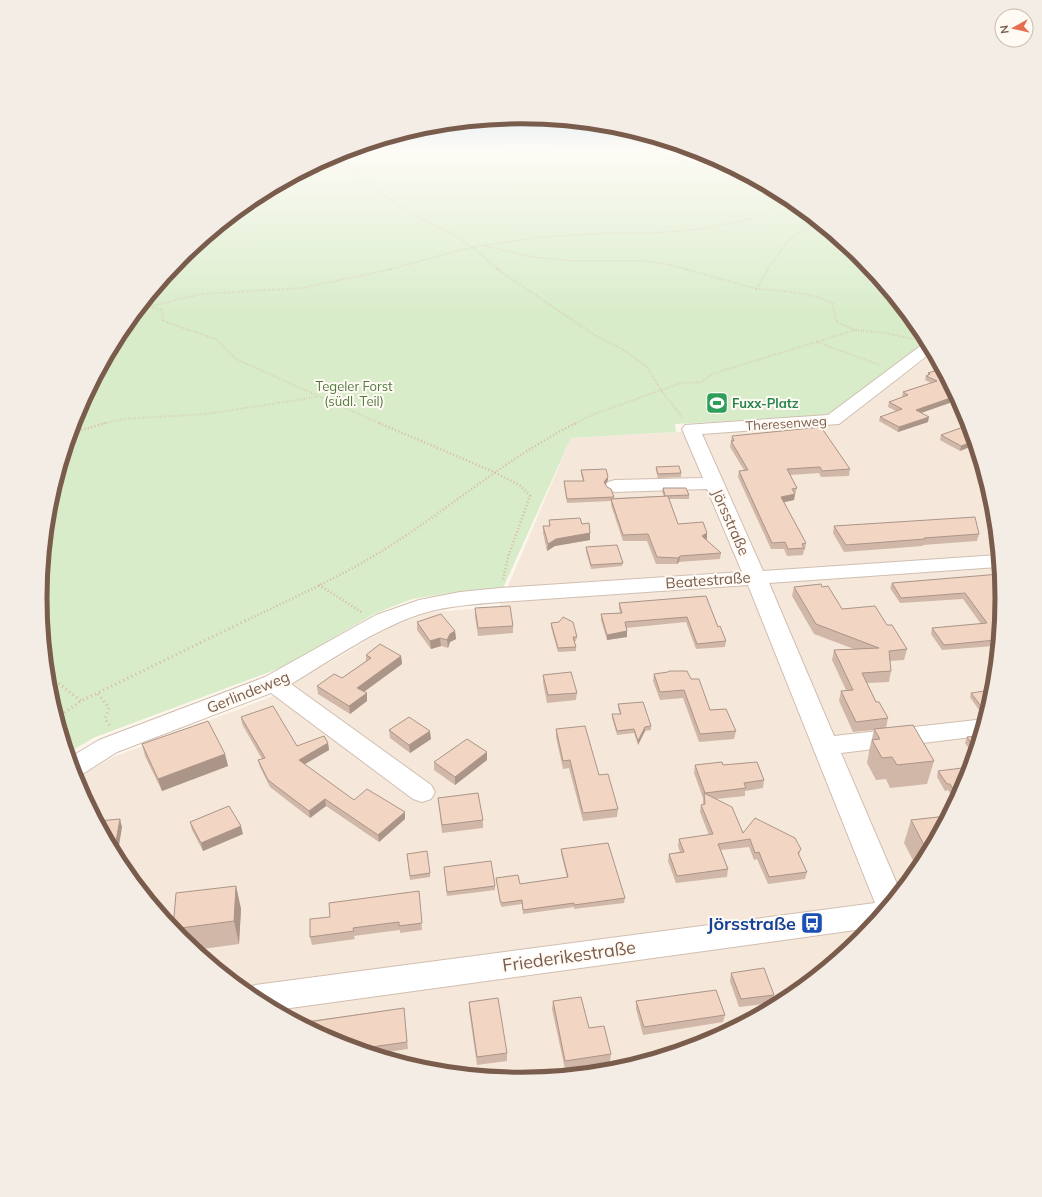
<svg xmlns="http://www.w3.org/2000/svg" width="1042" height="1197" viewBox="0 0 1042 1197" font-family="Mulish,sans-serif">
<style>
.residential{fill:#f5e8da}
.green{fill:#d8ecc9}
.lines{fill:none;stroke-linecap:round;stroke-linejoin:round}
.minor-casing{stroke:#d1beb0;stroke-width:2}
.path-far3{stroke:#d9b8a5;stroke-width:1.5;stroke-dasharray:0.5 1.5;stroke-linecap:butt}
.path-far2{stroke:#d9b8a5;stroke-width:2;stroke-dasharray:0.5 2;stroke-linecap:butt}
.path-far1{stroke:#d9b8a5;stroke-width:2.5;stroke-dasharray:1 2.5;stroke-linecap:butt}
.path{stroke:#d9b8a5;stroke-width:3;stroke-dasharray:1 3.5;stroke-linecap:butt}
.minor{fill:#fff;fill-rule:evenodd}
.wall{fill:#d1b7a8}
.shaded-wall{fill:#aa9588}
.building{fill:#f3d5c3;stroke:#aa9588}
.labels{text-anchor:middle;dominant-baseline:central;stroke-width:4;stroke-linejoin:round;paint-order:stroke}
.far-park-label{font-size:13px;fill:#537a41;stroke:#fffaf3}
.far-leisure-label{font-size:13px;font-weight:bold;fill:#27864d;stroke:#fffaf3;text-anchor:start}
.far-street-label{font-size:13px;fill:#7a5c4d;stroke:#fffaf3}
.street-label{font-size:15px;fill:#7a5c4d;stroke:#fffaf3}
.near-transit-label{font-size:18px;font-weight:bold;fill:#164399;stroke:#fffaf3;text-anchor:end}
.near-street-label{font-size:18px;fill:#7a5c4d;stroke:#fffaf3}
.rim{fill:none;stroke:#7a5c4d;stroke-width:5}
</style>
<rect width="100%" height="100%" fill="#fdf6ec"/>
<path class="residential" d="M 933,354 L 965,415 L 993,505 L 1002,599 L 993,693 L 965,783 L 921,866 L 861,939 L 788,999 L 705,1043 L 615,1070 L 521,1079 L 427,1070 L 337,1043 L 254,998 L 181,938 L 121,866 L 75,779 L 113,757 L 273,696 L 388,628 L 431,612 L 499,607 L 571,438 L 838,423 Z"/>
<path class="green" d="M 352,150 L 690,150 L 705,154 L 788,199 L 861,259 L 921,331 L 927,342 L 829,416 L 675,424 L 676,432 L 571,438 L 503,588 L 456,592 L 412,599 L 374,614 L 283,667 L 93,738 L 68,753 L 49,692 L 40,598 L 49,504 L 77,414 L 121,331 L 181,258 L 254,198 L 337,154 Z"/>
<g class="lines">
<g class="minor-casing">
<g id="minor">
<path d="M 649,150 C 673,147 713,158 735,170 L 731,171 L 650,152 Z"/>
<path d="M 927,343 L 932,352 L 839,424 L 702,434 L 763,571 L 998,555 L 998,567 L 769,583 L 834,736 L 985,719 L 980,736 L 841,753 L 900,891 L 870,928 L 276,1010 L 254,998 L 243,990 L 255,985 L 875,903 L 748,585 L 500,602 C 475,604 448,606 424,613 C 378,627 333,659 291,684 L 431,785 L 435,792 L 431,799 L 422,802 L 413,799 L 271,693 L 117,752 L 81,775 L 75,777 L 69,758 L 99,740 L 265,677 L 376,615 L 419,600 L 460,592 L 500,588 L 742,572 L 707,489 L 615,492 L 608,490 L 605,486 L 608,482 L 615,480 L 703,478 L 682,429 L 685,425 L 828,415 L 923,344 Z"/>
</g>
</g>
<g class="path-far3">
<path d="M 493,150 L 565,153 L 648,160"/>
<path d="M 340,153 L 357,175 L 389,199 L 415,216 L 448,231 L 472,247 L 499,270"/>
<path d="M 737,178 L 782,205 L 817,222"/>
<path d="M 485,246 L 532,257 L 574,261 L 643,261 L 667,264 L 689,270"/>
<path d="M 387,270 L 472,247 L 543,237 L 609,233 L 657,233 L 701,229 L 754,218 L 782,205"/>
<path d="M 767,270 L 790,238 L 818,223"/>
</g>
<g class="path-far2">
<path d="M 497,269 L 596,336 L 622,349 L 647,367 L 661,390 L 682,417"/>
<path d="M 685,269 L 757,289"/>
<path d="M 768,269 L 757,289 C 783,291 808,292 832,303 L 837,322 L 855,330 L 885,333 L 914,339"/>
<path d="M 143,305 L 162,310 L 163,321 L 216,339 L 236,359 L 381,424"/>
<path d="M 151,306 L 202,294 L 303,288 L 392,269"/>
<path d="M 817,342 L 880,365"/>
<path d="M 101,424 L 124,419 L 206,414 L 317,397"/>
<path d="M 574,424 L 594,414 L 681,383 L 702,382 L 712,374 L 855,330"/>
</g>
<g class="path-far1">
<path d="M 379,423 L 494,472 L 521,486 L 530,496 L 508,557 L 503,580"/>
<path d="M 71,433 L 106,423"/>
<path d="M 319,585 L 363,613"/>
<path d="M 245,621 C 295,597 347,574 393,544 C 455,504 510,456 576,423"/>
</g>
<g class="path">
<path d="M 48,675 L 81,701"/>
<path d="M 98,694 L 109,708 L 105,719 L 110,726"/>
<path d="M 57,718 L 81,701 L 247,620"/>
</g>
<use href="#minor" class="minor"/>
</g>
<g class="wall">
<path d="M 941,369 L 958,400 L 921,413 L 928,422 L 898,432 L 879,421 L 880,417 L 896,411 L 888,407 L 889,402 L 902,397 L 903,392 L 931,383 L 925,380 L 926,376 L 928,375 L 928,373 Z"/>
<path d="M 969,425 L 960,451 L 940,440 L 941,435 Z"/>
<path d="M 732,436 L 850,469 L 849,476 L 821,477 L 819,473 L 790,475 L 797,488 L 795,495 L 794,500 L 784,502 L 806,543 L 805,550 L 804,550 L 803,555 L 787,556 L 784,549 L 771,549 L 738,477 L 739,471 L 744,470 L 730,447 Z"/>
<path d="M 656,467 L 681,473 L 681,477 L 658,478 L 656,471 Z"/>
<path d="M 581,470 L 608,480 L 605,484 L 614,497 L 614,498 L 664,496 L 662,492 L 663,488 L 689,495 L 689,499 L 669,499 L 678,524 L 707,533 L 707,539 L 706,540 L 721,553 L 720,559 L 679,562 L 677,564 L 656,564 L 647,541 L 623,541 L 611,505 L 611,501 L 567,503 L 564,485 L 564,481 L 583,481 L 581,474 Z"/>
<path d="M 549,520 L 582,524 L 590,533 L 590,540 L 555,546 L 547,551 L 543,533 L 543,526 L 549,526 Z"/>
<path d="M 834,526 L 979,534 L 977,541 L 923,545 L 923,546 L 844,552 L 833,533 Z"/>
<path d="M 586,547 L 623,563 L 622,566 L 591,569 L 586,551 Z"/>
<path d="M 892,583 L 1002,599 L 997,650 L 994,646 L 942,650 L 931,634 L 932,628 L 981,624 L 963,599 L 900,603 L 890,588 Z"/>
<path d="M 794,587 L 822,587 L 842,609 L 887,625 L 907,649 L 904,660 L 890,661 L 891,671 L 889,682 L 867,683 L 876,702 L 888,718 L 886,728 L 934,761 L 927,784 L 890,788 L 886,779 L 876,780 L 867,763 L 869,752 L 869,751 L 874,730 L 853,732 L 839,701 L 841,691 L 846,690 L 832,660 L 834,650 L 854,649 L 814,634 L 792,596 Z"/>
<path d="M 706,596 L 718,627 L 726,641 L 725,647 L 696,649 L 686,622 L 626,628 L 627,637 L 607,640 L 601,620 L 601,614 L 620,613 L 619,608 L 619,603 Z"/>
<path d="M 475,608 L 513,626 L 513,633 L 478,636 L 475,616 Z"/>
<path d="M 417,622 L 455,631 L 456,639 L 450,642 L 448,648 L 441,646 L 431,649 L 417,630 Z"/>
<path d="M 551,623 L 577,637 L 576,641 L 574,641 L 576,647 L 576,651 L 558,652 L 551,627 Z"/>
<path d="M 366,655 L 401,656 L 402,664 L 364,692 L 367,693 L 367,701 L 350,714 L 318,694 L 317,686 L 342,678 L 366,661 Z"/>
<path d="M 654,674 L 691,679 L 710,710 L 736,731 L 734,739 L 699,742 L 683,698 L 660,700 L 653,681 Z"/>
<path d="M 543,675 L 577,693 L 576,700 L 547,703 L 543,682 Z"/>
<path d="M 971,693 L 993,693 L 987,712 L 981,713 L 970,697 Z"/>
<path d="M 618,704 L 651,726 L 651,730 L 645,731 L 638,745 L 634,733 L 617,735 L 612,718 L 612,714 L 620,714 L 618,708 Z"/>
<path d="M 241,717 L 297,746 L 328,743 L 329,750 L 304,764 L 354,800 L 405,812 L 405,819 L 379,842 L 326,806 L 310,818 L 270,787 L 260,767 L 258,760 L 262,759 L 242,724 Z"/>
<path d="M 556,729 L 599,775 L 618,809 L 617,817 L 583,821 L 569,768 L 563,769 L 556,737 Z"/>
<path d="M 389,730 L 431,739 L 410,753 L 390,738 Z"/>
<path d="M 980,736 L 974,756 L 965,743 L 967,737 Z"/>
<path d="M 142,744 L 225,754 L 228,766 L 162,791 L 145,756 Z"/>
<path d="M 487,752 L 487,760 L 455,785 L 434,770 L 434,762 Z"/>
<path d="M 695,765 L 723,765 L 764,780 L 763,788 L 745,791 L 745,796 L 716,799 L 743,833 L 801,849 L 799,855 L 807,872 L 805,879 L 768,884 L 757,859 L 754,860 L 749,847 L 721,850 L 728,869 L 727,877 L 676,883 L 668,861 L 669,854 L 680,852 L 678,846 L 679,839 L 709,835 L 700,812 L 701,805 L 703,805 L 703,798 L 694,773 Z"/>
<path d="M 938,771 L 965,783 L 955,802 L 948,790 L 945,791 L 937,777 Z"/>
<path d="M 438,798 L 483,820 L 483,828 L 442,833 Z"/>
<path d="M 947,816 L 921,866 L 918,870 L 904,843 L 911,820 Z"/>
<path d="M 190,822 L 243,834 L 203,851 L 192,830 Z"/>
<path d="M 561,849 L 625,898 L 624,903 L 574,909 L 574,907 L 523,914 L 522,904 L 502,907 L 500,904 L 496,878 L 520,884 L 567,878 L 561,853 Z"/>
<path d="M 407,854 L 430,873 L 430,877 L 410,880 Z"/>
<path d="M 444,867 L 495,886 L 495,890 L 447,896 Z"/>
<path d="M 236,886 L 241,909 L 239,944 L 195,950 L 181,938 L 173,929 Z"/>
<path d="M 419,891 L 422,930 L 400,933 L 400,930 L 376,933 L 354,936 L 355,939 L 312,945 L 310,937 L 330,917 Z"/>
<path d="M 731,973 L 774,995 L 772,1003 L 739,1007 L 730,981 Z"/>
<path d="M 553,1001 L 589,1028 L 611,1054 L 610,1062 L 565,1069 L 552,1009 Z"/>
<path d="M 636,1001 L 725,1015 L 723,1022 L 643,1035 L 636,1009 Z"/>
<path d="M 469,1002 L 507,1053 L 507,1061 L 477,1065 L 469,1010 Z"/>
<path d="M 404,1008 L 408,1049 L 374,1054 L 337,1043 L 302,1022 Z"/>
</g>
<g class="shaded-wall">
<path d="M 956,396 L 958,400 L 915,415 L 916,410 Z"/>
<path d="M 929,417 L 928,422 L 898,432 L 899,427 Z"/>
<path d="M 974,441 L 975,445 L 960,451 L 961,446 Z"/>
<path d="M 608,477 L 608,480 L 604,486 L 604,482 Z"/>
<path d="M 795,494 L 794,500 L 780,503 L 781,497 Z"/>
<path d="M 590,533 L 590,540 L 555,546 L 547,551 L 548,544 L 556,539 Z"/>
<path d="M 707,533 L 707,539 L 701,543 L 702,536 Z"/>
<path d="M 680,556 L 679,562 L 677,564 L 678,558 Z"/>
<path d="M 455,631 L 456,639 L 450,642 L 448,648 L 447,640 L 450,634 Z"/>
<path d="M 627,631 L 627,637 L 607,640 L 607,635 Z"/>
<path d="M 440,638 L 441,646 L 431,649 L 430,641 Z"/>
<path d="M 401,656 L 402,664 L 358,696 L 357,688 Z"/>
<path d="M 367,693 L 367,701 L 350,714 L 349,706 Z"/>
<path d="M 645,727 L 645,731 L 638,745 L 638,741 Z"/>
<path d="M 430,731 L 431,739 L 410,753 L 409,745 Z"/>
<path d="M 328,743 L 329,750 L 300,767 L 299,760 Z"/>
<path d="M 487,752 L 487,760 L 455,785 L 455,777 Z"/>
<path d="M 225,754 L 228,766 L 162,791 L 158,779 Z"/>
<path d="M 325,799 L 326,806 L 310,818 L 309,811 Z"/>
<path d="M 405,812 L 405,819 L 379,842 L 378,835 Z"/>
<path d="M 120,819 L 122,827 L 117,858 L 114,852 Z"/>
<path d="M 241,826 L 243,834 L 203,851 L 201,843 Z"/>
<path d="M 236,886 L 241,909 L 239,944 L 234,921 Z"/>
</g>
<g class="building">
<path d="M 941,369 L 956,396 L 916,410 L 929,417 L 899,427 L 880,417 L 902,409 L 889,402 L 908,395 L 903,392 L 937,381 L 926,376 L 930,374 L 928,373 Z"/>
<path d="M 969,425 L 974,441 L 961,446 L 941,435 Z"/>
<path d="M 821,427 L 850,469 L 822,471 L 820,467 L 787,469 L 797,488 L 792,489 L 795,494 L 781,497 L 806,543 L 802,544 L 804,548 L 788,549 L 785,542 L 772,543 L 739,471 L 748,470 L 731,441 L 734,441 L 732,436 Z"/>
<path d="M 679,466 L 681,473 L 658,474 L 656,467 Z"/>
<path d="M 606,469 L 608,477 L 604,482 L 607,487 L 611,489 L 614,497 L 567,499 L 564,481 L 584,481 L 581,470 Z"/>
<path d="M 663,488 L 686,488 L 689,495 L 665,496 Z"/>
<path d="M 668,496 L 678,524 L 703,522 L 707,533 L 702,536 L 721,553 L 680,556 L 678,558 L 657,557 L 648,534 L 623,535 L 611,499 Z"/>
<path d="M 975,517 L 979,534 L 924,538 L 925,539 L 846,545 L 834,526 Z"/>
<path d="M 580,518 L 582,524 L 589,523 L 590,533 L 556,539 L 548,544 L 543,526 L 550,526 L 549,520 Z"/>
<path d="M 617,545 L 623,563 L 591,565 L 586,547 Z"/>
<path d="M 1000,574 L 1002,599 L 998,643 L 996,640 L 944,645 L 932,628 L 987,623 L 965,593 L 901,598 L 892,583 Z"/>
<path d="M 821,584 L 822,587 L 828,586 L 842,609 L 875,606 L 887,625 L 892,625 L 907,649 L 889,651 L 891,671 L 862,673 L 876,702 L 879,702 L 888,718 L 856,722 L 841,691 L 853,690 L 834,650 L 879,648 L 816,624 L 794,587 Z"/>
<path d="M 706,596 L 718,627 L 720,626 L 726,641 L 697,644 L 687,617 L 625,622 L 627,631 L 607,635 L 601,614 L 622,613 L 619,603 Z"/>
<path d="M 510,606 L 513,626 L 478,628 L 475,608 Z"/>
<path d="M 441,614 L 455,631 L 450,634 L 447,640 L 440,638 L 430,641 L 417,622 Z"/>
<path d="M 563,617 L 573,622 L 577,637 L 573,637 L 576,647 L 558,648 L 551,623 L 559,622 Z"/>
<path d="M 380,644 L 401,656 L 357,688 L 367,693 L 349,706 L 317,686 L 334,674 L 342,678 L 371,658 L 366,655 Z"/>
<path d="M 669,671 L 687,671 L 691,679 L 699,679 L 710,710 L 726,709 L 736,731 L 700,734 L 684,690 L 660,692 L 654,674 L 668,672 Z"/>
<path d="M 571,672 L 577,693 L 548,695 L 543,675 Z"/>
<path d="M 992,690 L 993,693 L 988,709 L 983,709 L 971,693 Z"/>
<path d="M 643,702 L 651,726 L 645,727 L 638,741 L 634,729 L 617,731 L 612,714 L 621,714 L 618,704 Z"/>
<path d="M 273,706 L 297,746 L 324,736 L 328,743 L 299,760 L 354,800 L 367,789 L 405,812 L 378,835 L 325,799 L 309,811 L 268,780 L 258,760 L 265,758 L 241,717 Z"/>
<path d="M 409,717 L 430,731 L 409,745 L 389,730 Z"/>
<path d="M 208,721 L 225,754 L 158,779 L 142,744 Z"/>
<path d="M 913,725 L 934,761 L 897,765 L 892,757 L 882,758 L 872,740 L 880,739 L 874,729 Z"/>
<path d="M 585,726 L 599,775 L 608,774 L 618,809 L 583,813 L 570,760 L 563,761 L 556,729 Z"/>
<path d="M 980,736 L 975,749 L 967,737 Z"/>
<path d="M 467,739 L 487,752 L 455,777 L 434,762 Z"/>
<path d="M 722,762 L 723,765 L 757,762 L 764,780 L 744,783 L 746,788 L 705,793 L 695,765 Z"/>
<path d="M 970,767 L 965,783 L 958,797 L 950,784 L 947,784 L 938,771 Z"/>
<path d="M 478,793 L 483,820 L 442,825 L 438,798 Z"/>
<path d="M 704,793 L 732,807 L 743,833 L 755,818 L 795,838 L 801,849 L 798,853 L 807,872 L 769,877 L 759,852 L 755,853 L 750,839 L 718,844 L 728,869 L 677,876 L 669,854 L 684,852 L 679,839 L 713,834 L 701,805 L 705,804 Z"/>
<path d="M 229,806 L 241,826 L 201,843 L 190,822 Z"/>
<path d="M 947,816 L 930,849 L 925,847 L 911,820 Z"/>
<path d="M 95,817 L 99,817 L 98,821 L 120,819 L 114,852 Z"/>
<path d="M 608,843 L 625,898 L 574,905 L 574,903 L 523,910 L 522,900 L 502,903 L 500,900 L 496,878 L 518,875 L 520,884 L 568,877 L 561,849 Z"/>
<path d="M 427,851 L 430,873 L 410,876 L 407,854 Z"/>
<path d="M 491,861 L 495,886 L 447,892 L 444,867 Z"/>
<path d="M 236,886 L 234,921 L 173,929 L 176,893 Z"/>
<path d="M 419,891 L 422,923 L 399,926 L 399,922 L 375,925 L 353,928 L 354,931 L 310,937 L 310,919 L 330,917 L 329,903 Z"/>
<path d="M 831,964 L 826,967 L 825,965 Z"/>
<path d="M 764,968 L 774,995 L 741,999 L 731,973 Z"/>
<path d="M 716,990 L 725,1015 L 644,1027 L 636,1001 Z"/>
<path d="M 581,997 L 589,1028 L 604,1026 L 611,1054 L 565,1061 L 553,1001 Z"/>
<path d="M 498,998 L 507,1053 L 477,1057 L 469,1002 Z"/>
<path d="M 404,1008 L 407,1042 L 357,1049 L 337,1043 L 293,1020 L 301,1019 L 301,1023 Z"/>
</g>
<linearGradient id="sky" x2="0" y2="1"><stop stop-color="#97c7e8"/><stop offset="0.47" stop-color="#fefbf6"/><stop offset="1" stop-color="#fefbf6" stop-opacity="0"/></linearGradient>
<rect width="1042" height="317" fill="url(#sky)"/>
<defs>
<g id="stadium-square" transform="scale(1.15)"><rect x="-9" y="-9" width="18" height="18" rx="4" fill="#2e9e5b" stroke="#fffaf3"/><path d="M0-5a6.5 5 0 1 0 0 10a6.5 5 0 1 0 0-10ZM-3.5-1.8h7v3.6h-7Z" fill="#fff"/></g>
<g id="bus-square" transform="scale(1.15)"><rect x="-9" y="-9" width="18" height="18" rx="4" fill="#1a4fb4" stroke="#fffaf3"/><path d="M-5-6H5V4H4V6H2V4H-2V6H-4V4H-5ZM-3.5-4V0h7V-4ZM-3.5 1.2v1.5H-2V1.2ZM2 1.2v1.5H3.5V1.2Z" fill="#fff"/></g>
</defs>
<g fill-rule="evenodd">
<use href="#stadium-square" x="717" y="403"/>
<use href="#bus-square" x="812" y="923"/>
</g>
<g class="labels">
<g class="far-park-label">
<text x="354" y="386">Tegeler Forst<tspan x="354" dy="15">(südl. Teil)</tspan></text>
</g>
<g class="far-leisure-label">
<text x="732" y="403">Fuxx-Platz</text>
</g>
<g class="far-street-label">
<text transform="translate(786 423) rotate(-4)">Theresenweg</text>
</g>
<g class="street-label">
<text transform="translate(731 522) rotate(66)">Jörsstraße</text>
<text transform="translate(708 580) rotate(-4)">Beatestraße</text>
<text transform="translate(248 692) rotate(-22)">Gerlindeweg</text>
</g>
<g class="near-transit-label">
<text x="796" y="923">Jörsstraße</text>
</g>
<g class="near-street-label">
<text transform="translate(569 956) rotate(-8)">Friederikestraße</text>
</g>
</g>
<path d="M0 0H1042V1197H0ZM47 598a474 474 0 1 1 948 0a474 474 0 1 1-948 0Z" fill="#f4ede6" fill-rule="evenodd"/>
<path class="rim" d="M47 598a474 474 0 1 1 948 0a474 474 0 1 1-948 0Z"/>
<g transform="translate(1014 28) rotate(262)"><circle r="19" fill="#fffaf3" stroke="#cabbb1"/>
<path d="M0-3L7 15L0 10L-7 15Z" fill="#e76f51"/>
<text y="-6" font-size="11" font-weight="bold" text-anchor="middle" fill="#7a5c4d">N</text>
</g>
</svg>
